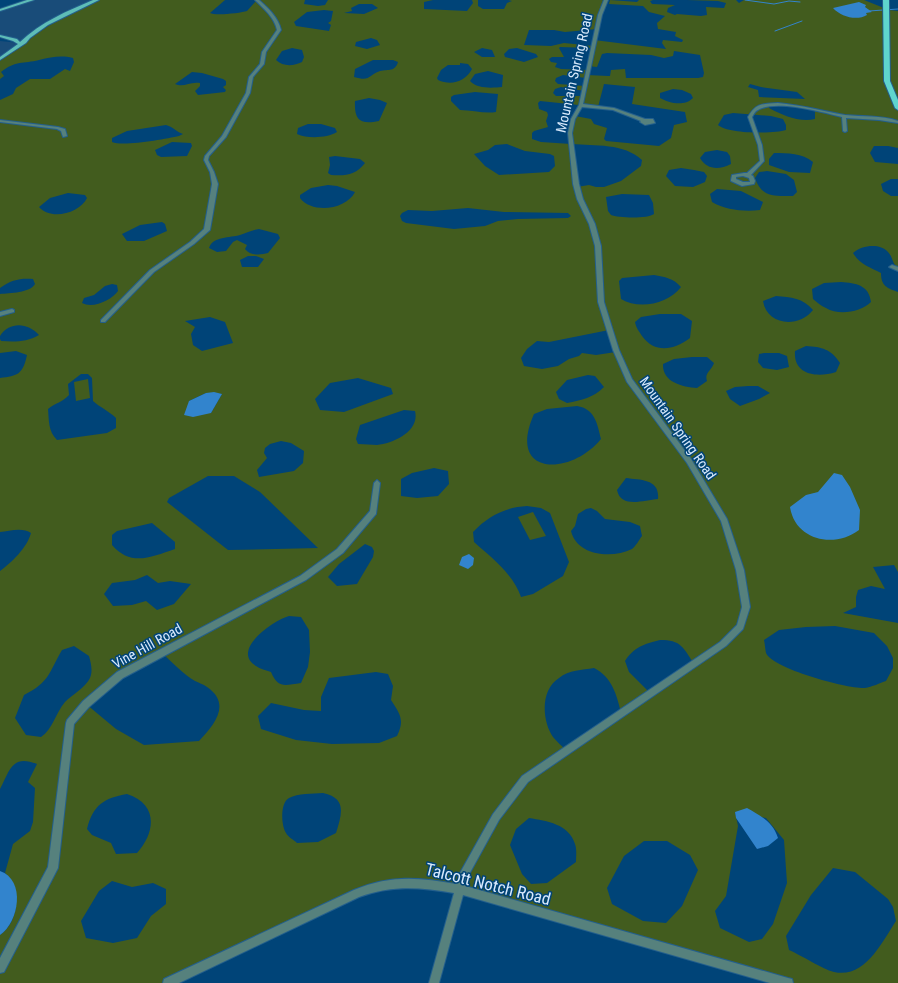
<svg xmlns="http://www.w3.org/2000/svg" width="898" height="983" viewBox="0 0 898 983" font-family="'Roboto Condensed',sans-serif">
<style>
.built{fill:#194c79}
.green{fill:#425c1e;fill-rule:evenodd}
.water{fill:#3284cd}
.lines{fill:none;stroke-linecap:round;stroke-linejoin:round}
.stream{stroke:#3284cd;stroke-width:1}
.minor-casing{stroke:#235f8d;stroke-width:2}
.major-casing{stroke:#235f8d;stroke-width:2}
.highway-casing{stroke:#235f8d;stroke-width:2}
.minor{fill:#56817d;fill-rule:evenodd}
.major{fill:#5ebdb7;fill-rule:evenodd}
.highway{fill:#5fd5cd;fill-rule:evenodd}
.labels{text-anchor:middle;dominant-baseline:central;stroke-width:3;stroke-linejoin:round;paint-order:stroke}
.street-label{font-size:14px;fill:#d8eafc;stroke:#004478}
.near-street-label{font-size:17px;fill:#d8eafc;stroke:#004478}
</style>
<rect width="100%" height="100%" fill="#004478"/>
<path class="built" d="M 32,0 L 97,0 L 58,18 L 0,59 L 0,41 L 20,43 L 0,36 L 0,10 Z"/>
<g class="green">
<path d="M 97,0 L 225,0 L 210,13 C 215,16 241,13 247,11 L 257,0 L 305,0 L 304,4 L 318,6 L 325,5 L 328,0 L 433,0 L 424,2 L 424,9 L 467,11 L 473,3 L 472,0 L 478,0 L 478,6 L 483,9 L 504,9 L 507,3 L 512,1 L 508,0 L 602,0 L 605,1 L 597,29 L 565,32 L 554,30 L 529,30 L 524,45 L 551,46 L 564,43 L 593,46 L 594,40 L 666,49 L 662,43 L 663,40 L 682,42 L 683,40 L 675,36 L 676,32 L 658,29 L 657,23 L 665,16 L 649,12 L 643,6 L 609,4 L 610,0 L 637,2 L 639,0 L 653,0 L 650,1 L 652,4 L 675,5 L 668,8 L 667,12 L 675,15 L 677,14 L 701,16 L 707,15 L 706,7 L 724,8 L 726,3 L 718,1 L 687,0 L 736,0 L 739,3 L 744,0 L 864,0 L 889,10 L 898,11 L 898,148 L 888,146 L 874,146 L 870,153 L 875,162 L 898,164 L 898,179 L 891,179 L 881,184 L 883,191 L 891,196 L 898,196 L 898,268 C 892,264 893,257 888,252 C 880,243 862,245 853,253 C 860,265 870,267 881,273 C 881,286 887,288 898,292 L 898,572 L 894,565 L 873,567 L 885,589 L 871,586 L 858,590 L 856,597 L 856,607 L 843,613 L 898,623 L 898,983 L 788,983 L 459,889 L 382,885 L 168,983 L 0,983 L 0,935 C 19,922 22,889 5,873 L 13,844 L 30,831 L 33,822 L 35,788 L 28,782 L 37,764 C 12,754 10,770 0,789 L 0,571 C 11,563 27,548 31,533 C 23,527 9,531 0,532 L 0,378 C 18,376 23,374 27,355 L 16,351 L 0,353 L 0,339 L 1,341 C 15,342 27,342 39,335 C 28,323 10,321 0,336 L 0,294 C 10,293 30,293 35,284 L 33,279 C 20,278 11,280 0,288 L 0,100 L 13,94 L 16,88 L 30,79 L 50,79 L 65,69 L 70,71 L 74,62 L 73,58 C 61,55 52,57 39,60 C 23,64 16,60 1,72 L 4,76 L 0,79 L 0,59 L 64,15 ZM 359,4 L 372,4 L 378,8 L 364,14 L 344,13 L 352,11 L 351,8 ZM 324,10 L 333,11 L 331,21 L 328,23 L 331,25 L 329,31 L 296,26 L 294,22 L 307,12 ZM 371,38 L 377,40 L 380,45 L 367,49 L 355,46 L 356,42 ZM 560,47 L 591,48 L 588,66 L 597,67 L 602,54 L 607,53 L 651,55 L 664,58 L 673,56 L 674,51 L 700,55 L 704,73 L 703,77 L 698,78 L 626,78 L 625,69 L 611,70 L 610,76 L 608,76 L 587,75 L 588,70 L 561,69 L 555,67 L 557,63 L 551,62 L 549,59 L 552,57 L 564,57 L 559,48 ZM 292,48 L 302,50 L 304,57 L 302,62 C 294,66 283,67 276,60 L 282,51 ZM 482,48 L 492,50 L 495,57 L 482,57 L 474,52 ZM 517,48 L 536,54 L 538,57 L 524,62 L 505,57 L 504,54 L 509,49 ZM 373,60 L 393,60 L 398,62 C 395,72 389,69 380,71 C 368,75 371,82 354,77 L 355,69 ZM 460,63 L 468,64 L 472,69 C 465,82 451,86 438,80 L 437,78 L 441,70 L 448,65 L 460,65 ZM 488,71 L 503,75 L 502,87 C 492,88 477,89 470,81 L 475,74 ZM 192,72 L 202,73 L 223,79 L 226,81 L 226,85 L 223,87 L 226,90 L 225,92 L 198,95 L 195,91 L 200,86 L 200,83 C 190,81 184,88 175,84 ZM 563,75 L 586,78 L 585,86 L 558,84 L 555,81 L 556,78 ZM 604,84 L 635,87 L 632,104 L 685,112 L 687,122 L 674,125 L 671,138 L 659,146 L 606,141 L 604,139 L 607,128 L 594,124 L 591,119 L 575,116 L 570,133 L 571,144 L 541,142 L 532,139 L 532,133 L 534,131 L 548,127 L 546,121 L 548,115 L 547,112 L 539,109 L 538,103 L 540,101 L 598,107 ZM 750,84 L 761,87 L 797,92 L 805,99 L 759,97 L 758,90 L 748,87 ZM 561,87 L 584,91 L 583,96 L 556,96 L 553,93 L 555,89 ZM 673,89 L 682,90 L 691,94 L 693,98 C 684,107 669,103 660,98 L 660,93 ZM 475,92 L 498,94 L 496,112 C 485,114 472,110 460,110 L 451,101 L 451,97 L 454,95 ZM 369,98 L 380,100 L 387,103 L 379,121 C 360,125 354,120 355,101 ZM 770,105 L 811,107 L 815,111 L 815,119 C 800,123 782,115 769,108 ZM 733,113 L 771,116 L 783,119 L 786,125 L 786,130 C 773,134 728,134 718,125 L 724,115 ZM 308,124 L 321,124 L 335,128 L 337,132 C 327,138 308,139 297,134 L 298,128 ZM 166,125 C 174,127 176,132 183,134 L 179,136 C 165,139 123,147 112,142 L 112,138 L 127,131 ZM 172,142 L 191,143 L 192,146 L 187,156 L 161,157 L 157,155 L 155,150 ZM 507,144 L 525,151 L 550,154 L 554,156 L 555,166 L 549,172 L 499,175 L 485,166 L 474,154 L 488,150 L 495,145 ZM 572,144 C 595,146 624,143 642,160 L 641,166 L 621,181 L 604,187 L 596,187 L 589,185 L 577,187 ZM 717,150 L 727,152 L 730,156 L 731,164 C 719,170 707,170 700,158 L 705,152 ZM 774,153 C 788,153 802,153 813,162 L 810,173 L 789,172 L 769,165 L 769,159 ZM 335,156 L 360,159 L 365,163 C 356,175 346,176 331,175 L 328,173 L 330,165 L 329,157 ZM 681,168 L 694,170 L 704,172 L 707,176 L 705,182 L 693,187 L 675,186 L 666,176 L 669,170 ZM 767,171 L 786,174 L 794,180 L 797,192 L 793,196 C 774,196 762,198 755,178 L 759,172 ZM 328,185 L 337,186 L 355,192 C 346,210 312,214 300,198 L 300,195 L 311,188 ZM 717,189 L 741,191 L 763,202 L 760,210 C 744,212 726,210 712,202 L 710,194 ZM 68,193 L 85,195 L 87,198 C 80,213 51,221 39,207 L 50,198 ZM 622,194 L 649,195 L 653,203 L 654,214 C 648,219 618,218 611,215 L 608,211 L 606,197 ZM 468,208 L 504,212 L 568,213 L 571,216 L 568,218 L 518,219 L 498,221 L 485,226 L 454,229 L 406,223 L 402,221 L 400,216 L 402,213 L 408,210 L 432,211 ZM 162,222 L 165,224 L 167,231 L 144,241 L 127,241 L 122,234 L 140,225 ZM 259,229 L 278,234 L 280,238 L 268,253 C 261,255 250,256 245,249 L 247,245 L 237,240 L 233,242 L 226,251 L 217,252 L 209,248 C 213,236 230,238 240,235 C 247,233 252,230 259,229 ZM 248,256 L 256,256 L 264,259 L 258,267 L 242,267 L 240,260 ZM 654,275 C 665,277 673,278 681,287 C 668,304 639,310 621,299 L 619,281 L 622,278 ZM 841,282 C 856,283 869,285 871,302 C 861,312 839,316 826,308 C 821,306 817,302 813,299 L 812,289 L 824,283 ZM 112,284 L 117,285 L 118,291 C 112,300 93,309 82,303 L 84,298 L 94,295 L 105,286 ZM 776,296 C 791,297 803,298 813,310 C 799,328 767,326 763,301 ZM 660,314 L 681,314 L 692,321 L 690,338 C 674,350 655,354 642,336 C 639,331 636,328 635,322 L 641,317 ZM 210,317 L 225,322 L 233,343 L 202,351 L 193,345 L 191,334 L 195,327 L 185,321 ZM 609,330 L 616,352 L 596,355 L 582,353 L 579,356 L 569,359 L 558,366 L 542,369 L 524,366 L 521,358 L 527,349 L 537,341 L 549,342 ZM 806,346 C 822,347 831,349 840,363 L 836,372 C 817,378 793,375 795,351 ZM 764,353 L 779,353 L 787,356 L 789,367 L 777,370 L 763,368 L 758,362 L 759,354 ZM 692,357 L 707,357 L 714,363 C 712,370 704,373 707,381 L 697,388 C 682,387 662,382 663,364 L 674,359 ZM 81,374 L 88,374 L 92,378 L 93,401 C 101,408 109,411 116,418 L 116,428 L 107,433 L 57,440 C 48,431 49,420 48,409 C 55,403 63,402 69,395 L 68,384 ZM 588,375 L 595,376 L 604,387 C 593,398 582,400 567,403 L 559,399 L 556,392 L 567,380 ZM 358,378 L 391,388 L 393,394 L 344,412 L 320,410 L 315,399 L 330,383 ZM 748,386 L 758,386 L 770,393 L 759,399 L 740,406 L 730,399 L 726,391 L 735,387 ZM 206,393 L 222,394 L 211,413 L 189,401 ZM 577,406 C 595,409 597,423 601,439 C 571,476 506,477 534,414 L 547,409 ZM 404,410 L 415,411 C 420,431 394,443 377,445 C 371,445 365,444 358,444 L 356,439 L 360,425 ZM 281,441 L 291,443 L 304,451 L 303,463 L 294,471 L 259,477 L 257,470 L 267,458 L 264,453 L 265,448 L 270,444 ZM 434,468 L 448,471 L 449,484 L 438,496 L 417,498 L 401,496 L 401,479 L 412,473 ZM 208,476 L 234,476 L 260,492 L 318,548 L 228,550 L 167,502 L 169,498 ZM 626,478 C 641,480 660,479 658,499 C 644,500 621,509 617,490 ZM 527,506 L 541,508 L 550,513 L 569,562 L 563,576 L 533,594 L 521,597 C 514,575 491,557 474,542 L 473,532 C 488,516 506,507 527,506 ZM 591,508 L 597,511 L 605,519 L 630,522 L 640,526 L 642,536 C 639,540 636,546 632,549 C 612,559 577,556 571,531 L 575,526 L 578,514 L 586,509 ZM 152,523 L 175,542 L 175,549 C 151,557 131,567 112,545 L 112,535 L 117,531 ZM 365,544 L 372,547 L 374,551 L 373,557 L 357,584 L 337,586 L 328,577 L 339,564 ZM 147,575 L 158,583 L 170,581 L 191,584 L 174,604 L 157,610 L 146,601 L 132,605 L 113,606 L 104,594 L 112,583 L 135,580 ZM 289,616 L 301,617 L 309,630 L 310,652 L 308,667 L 301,683 C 285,685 278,689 271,672 C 266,670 260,669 256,666 C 230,650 274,620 289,616 ZM 835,626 L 874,633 L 887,646 L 893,658 L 893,668 L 886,681 C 880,683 872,687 865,688 C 848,689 773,669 766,653 C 765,649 765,644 764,640 L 779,630 L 806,627 ZM 660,640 C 681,640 683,647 694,664 L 651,694 L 629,672 L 625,661 C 634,647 644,644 660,640 ZM 74,646 L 89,656 C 91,663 93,671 90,678 C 86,687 72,695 65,702 C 55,714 53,729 41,737 L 26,735 L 15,718 L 24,695 C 50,682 49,672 62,650 ZM 162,653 C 172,662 183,674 195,681 C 199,683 203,684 207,687 C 232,704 214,725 199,741 L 144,745 L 116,729 L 86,704 L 120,675 ZM 594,668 C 612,677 617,695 621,713 L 566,750 C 562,746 557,742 553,737 C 542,721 540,690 559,678 C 569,670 582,670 594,668 ZM 376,672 L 388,674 L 393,686 L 391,700 C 400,714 405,720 397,736 L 379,743 L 332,744 L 296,740 L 261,729 L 258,716 L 271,703 L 304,710 L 321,711 L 321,697 L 329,678 ZM 323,793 C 347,798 342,814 336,833 L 318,842 L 297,843 C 294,840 288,837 286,833 C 281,825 280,803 289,798 C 298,793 312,794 323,793 ZM 127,794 C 158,804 156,832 137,853 L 116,854 L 111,843 L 92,835 L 87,829 C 93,805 104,798 127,794 ZM 735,812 L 766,818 L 784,840 L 787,883 L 773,924 L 762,939 L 749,942 L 720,928 L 715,911 L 726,896 L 738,826 ZM 529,818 C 547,821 569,824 575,844 C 577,849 576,857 576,862 L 547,883 L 531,884 L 522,874 L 510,845 L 516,829 ZM 644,841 L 667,841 L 690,855 L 698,870 L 682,906 L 666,923 L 643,921 L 612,904 L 607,888 L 624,856 ZM 833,868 L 855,872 L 888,899 L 893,907 L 896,921 C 882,942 865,979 834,972 C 822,969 801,955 789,950 L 786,936 L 811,895 ZM 112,881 L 132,887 L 153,883 L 166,889 L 166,904 L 151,916 L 137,938 L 113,943 L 86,938 L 81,921 L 99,891 Z"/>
<path d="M 88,379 L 90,398 L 76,401 L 74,382 Z"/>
<path d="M 533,512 L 546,536 L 530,540 L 518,517 Z"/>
</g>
<g class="water">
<path d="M 859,2 L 866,5 L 865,7 L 872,12 L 866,13 L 867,15 C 857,21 841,17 833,8 Z"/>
<path d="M 214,392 L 222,394 L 211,413 L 193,417 L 184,415 L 189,401 L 206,393 Z"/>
<path d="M 834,473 L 842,475 L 850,487 L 860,510 L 859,530 C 834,549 795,540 790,507 L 806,495 L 818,492 Z"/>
<path d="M 469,554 L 474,558 L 473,565 L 468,569 L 459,565 L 462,557 Z"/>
<path d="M 747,808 C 761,816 773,822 778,838 L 768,846 L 757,849 L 736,818 L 735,812 Z"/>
<path d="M 0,871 C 26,880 19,922 0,935 Z"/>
</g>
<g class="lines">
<g class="stream">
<path d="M 745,0 L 774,4 L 789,1 L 800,2"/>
<path d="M 869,11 L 898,9"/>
<path d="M 775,31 L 802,21"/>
</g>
<g class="minor-casing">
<g id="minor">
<path d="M 255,0 L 259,0 C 268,8 278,17 281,30 L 266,52 L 264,64 L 253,77 L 250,93 L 226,137 L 209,156 L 208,160 L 214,172 L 218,184 L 210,230 L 194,244 L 154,272 L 105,322 L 101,322 L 101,320 L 150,270 L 190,242 L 204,229 L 212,184 L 210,172 L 204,160 L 205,156 L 222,136 L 246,93 L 249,77 L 260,64 L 262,52 L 277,30 C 274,17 264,9 255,0 Z"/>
<path d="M 604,0 L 608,0 L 602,15 L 583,104 L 614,108 L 645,119 L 653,119 L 655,123 L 645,125 L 640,122 L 641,121 L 613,110 L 582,107 L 575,119 L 572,133 L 579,184 L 583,199 L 595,224 L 601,246 L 604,302 L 619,350 L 632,379 L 691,459 L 727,519 L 744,570 L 750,607 L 743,629 L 726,646 L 528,782 L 499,820 L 467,878 L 465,886 L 788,978 L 792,979 L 793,983 L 770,983 L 463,895 L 439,983 L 429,983 L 454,893 C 419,887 392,885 359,897 L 179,983 L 163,983 L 164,979 L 354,890 C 389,875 419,877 456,884 L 460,873 L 493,814 L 522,776 L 720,642 L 737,625 L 742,607 L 736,570 L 721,521 L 687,463 L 627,382 L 613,350 L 598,302 L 595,246 L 589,224 L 577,199 L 573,184 L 568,133 L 571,119 L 579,105 L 598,15 Z"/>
<path d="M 778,103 C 801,105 822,111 845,115 C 863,117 881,115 898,121 L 898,123 L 879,120 L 846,118 L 847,131 L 845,132 L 843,131 L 842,117 C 822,112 776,99 758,110 C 755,111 754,114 752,117 L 762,145 L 764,161 L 751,175 L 753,176 L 755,181 L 754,184 L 742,186 L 731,181 L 731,180 L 732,175 L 744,173 L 747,173 L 760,161 L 758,145 L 748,117 C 756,103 762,104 778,103 ZM 743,176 L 749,178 L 750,182 L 743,182 L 736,179 L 736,177 Z"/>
<path d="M 0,120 L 58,127 L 65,129 L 67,136 L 63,137 L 61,131 L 57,129 L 0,122 Z"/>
<path d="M 892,265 L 898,267 L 898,271 L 889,267 Z"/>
<path d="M 12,309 L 14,310 L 14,312 L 0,316 L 0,312 Z"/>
<path d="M 377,480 L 380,483 L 376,514 L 343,553 L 306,580 L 123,678 L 89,707 L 74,724 L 58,868 L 4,972 L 0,973 L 0,958 L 48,867 L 66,723 L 67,720 L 83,701 L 117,672 L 300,576 L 337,549 L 370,511 L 374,483 Z"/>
</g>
</g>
<g class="major-casing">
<g id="major">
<path d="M 27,0 L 34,0 L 0,11 L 0,9 Z"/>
<path d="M 93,0 L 99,0 L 48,25 L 30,38 L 26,43 L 0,60 L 0,57 L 18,44 L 13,41 L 0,37 L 0,35 L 17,39 L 20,42 C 41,22 67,11 93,0 Z"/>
</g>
</g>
<g class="highway-casing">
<path id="highway" d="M 883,0 L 889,0 L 890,81 L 898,100 L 898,110 L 895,108 L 884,81 Z"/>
</g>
<use href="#minor" class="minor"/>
<use href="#major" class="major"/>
<use href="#highway" class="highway"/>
</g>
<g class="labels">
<g class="street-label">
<text transform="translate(574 73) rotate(-77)">Mountain Spring Road</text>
<text transform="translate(678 428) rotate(55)">Mountain Spring Road</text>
<text transform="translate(147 646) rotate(-29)">Vine Hill Road</text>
</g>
<g class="near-street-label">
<text transform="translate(488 884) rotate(14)">Talcott Notch Road</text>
</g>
</g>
</svg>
